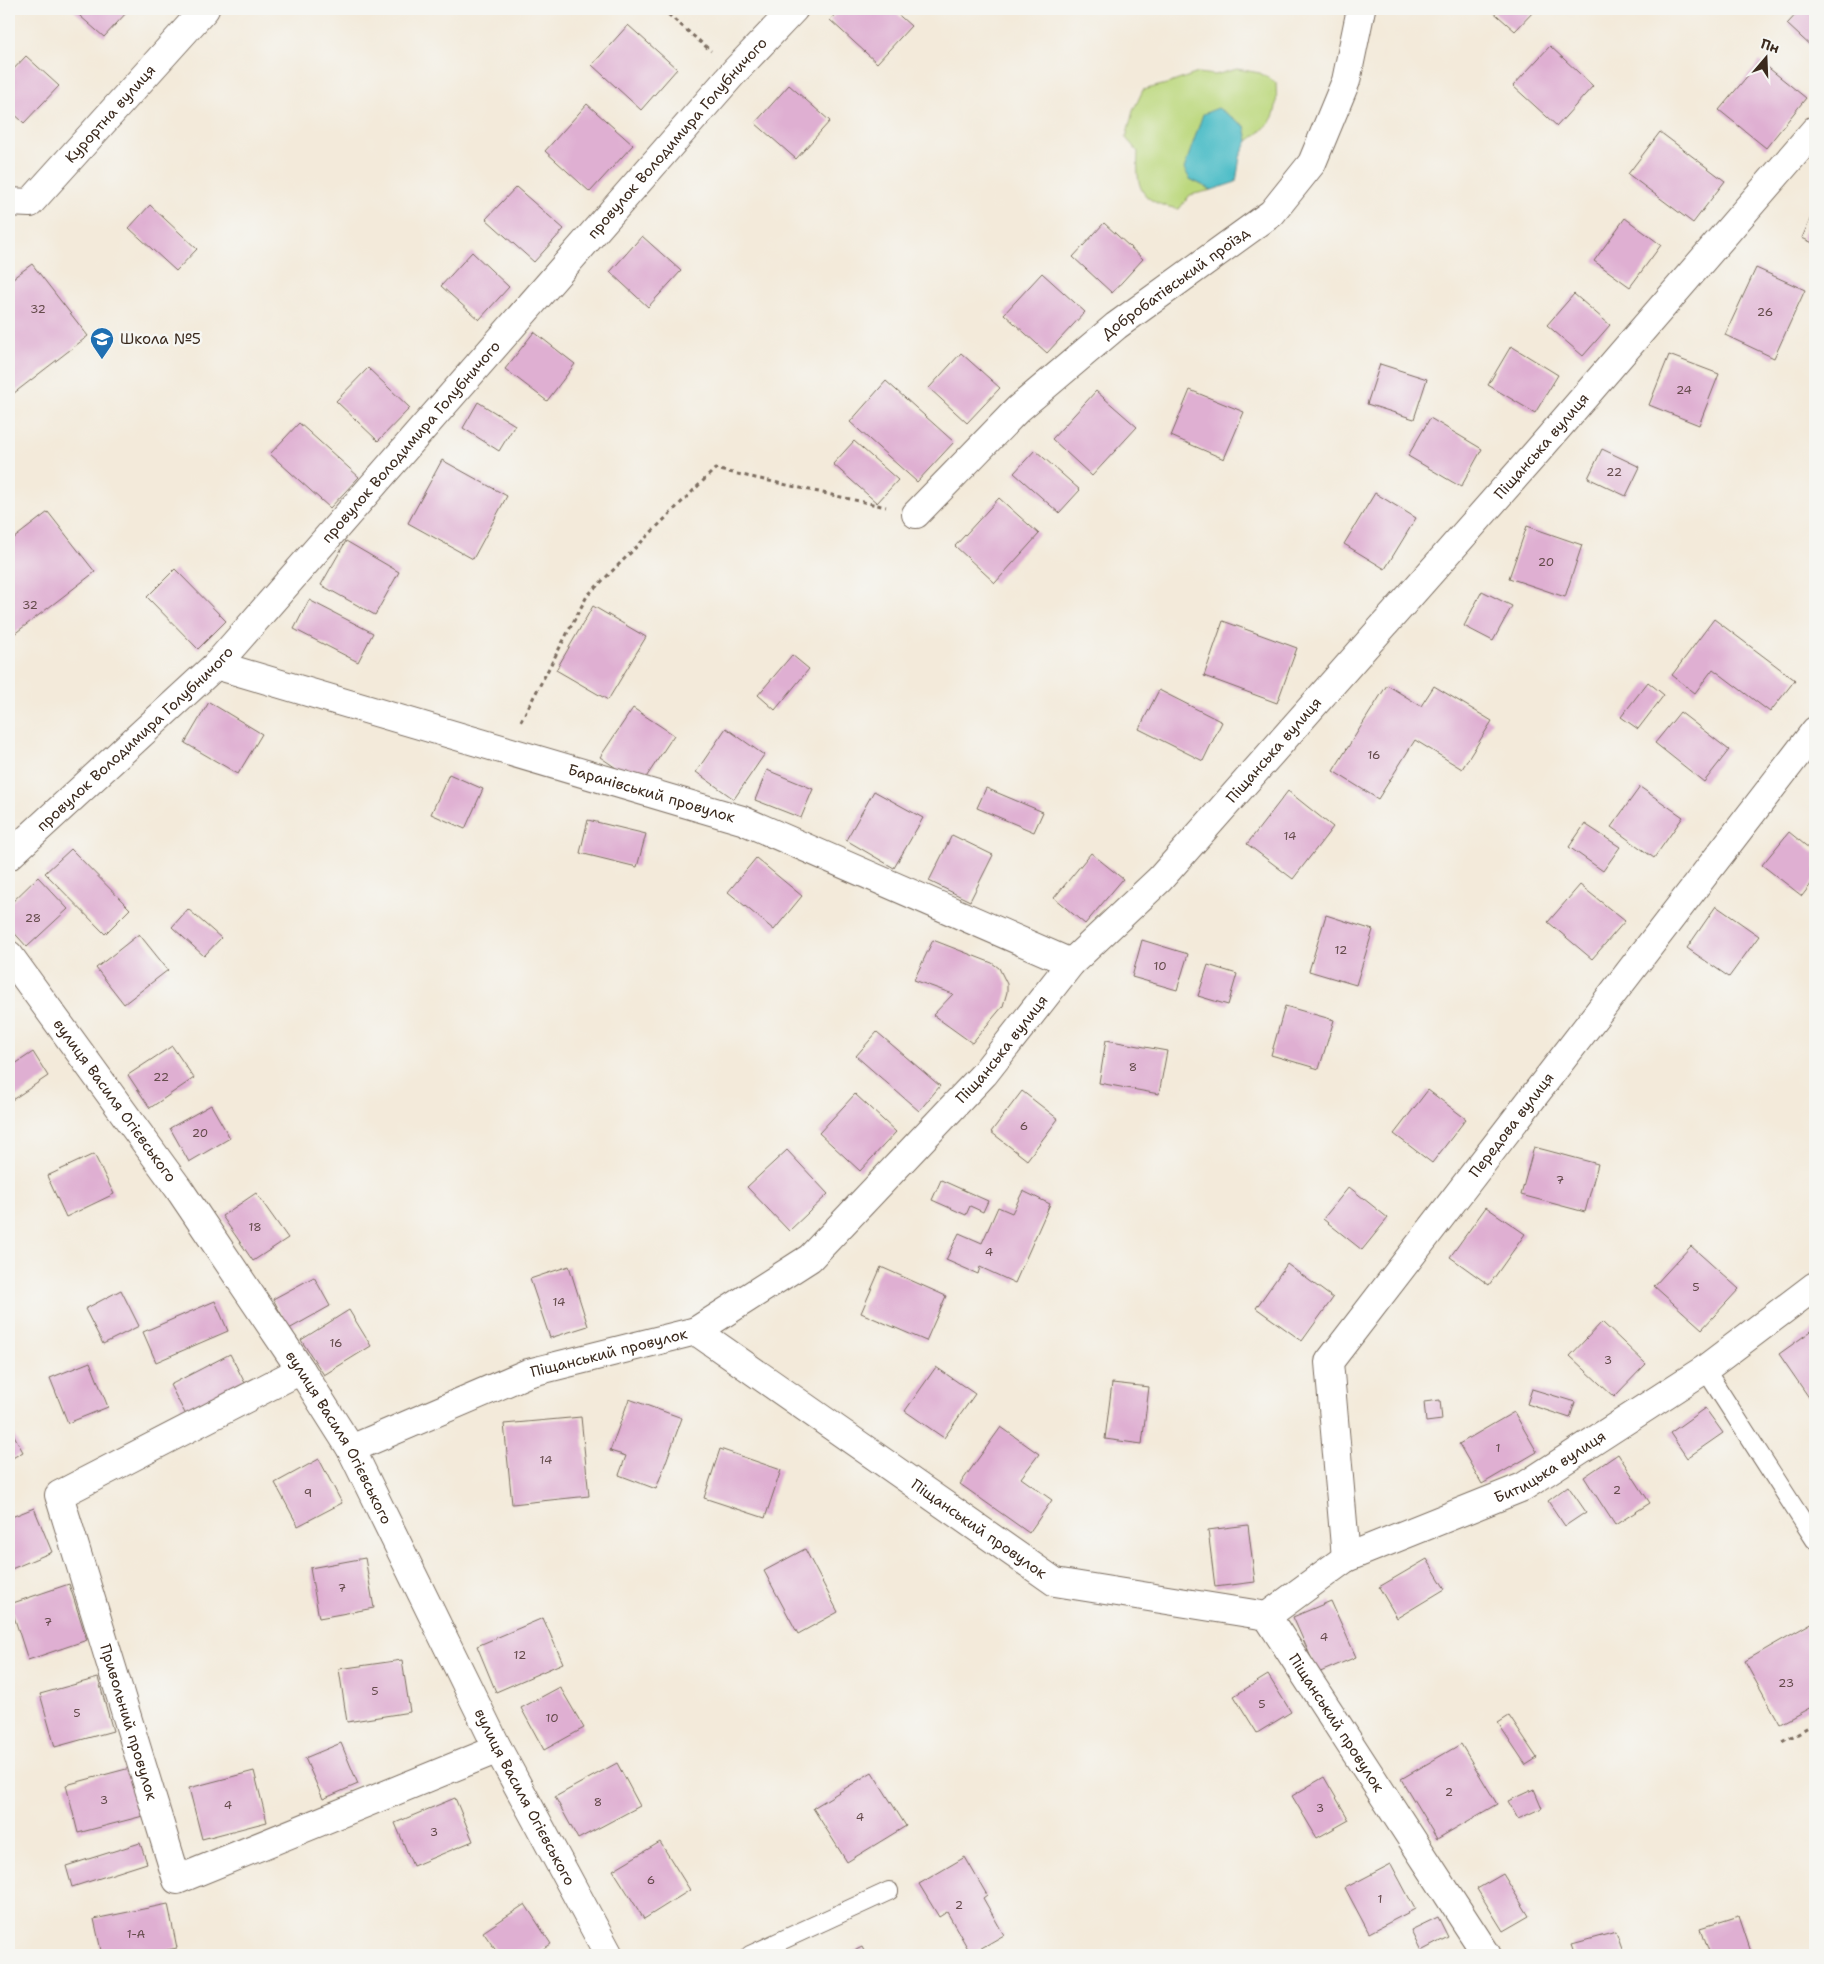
<svg xmlns="http://www.w3.org/2000/svg" width="1824" height="1964" viewBox="0 0 1824 1964" font-family="'Shantell Sans',sans-serif">
<style>
.green{fill:#bcd87d;stroke:#7c814e}
.water{fill:#50bec8;stroke:#467473}
.building{fill:#dfafd2}
.lines{fill:none;stroke-linecap:round;stroke-linejoin:round}
.lane-casing{stroke:#7b6d60;stroke-width:20}
.street-casing{stroke:#7b6d60;stroke-width:30}
.path{stroke:#7b6d60;stroke-width:3;stroke-dasharray:4 4;stroke-linecap:butt}
.lane{stroke:#fff;stroke-width:18}
.street{stroke:#fff;stroke-width:28}
.labels{text-anchor:middle;dominant-baseline:central;stroke-width:5;stroke-linejoin:round;paint-order:stroke}
.number-label{font-size:12px;fill:#644b4b}
.street-label{font-size:15px;fill:#3b2a1e;stroke:#f6f6f2}
.poi-label{font-size:15px;fill:#3b2a1e;stroke:#f6f6f2;text-anchor:start}
</style>
<rect width="100%" height="100%" fill="#f6f6f2"/>
<filter id="ink" filterUnits="userSpaceOnUse"><feTurbulence type="fractalNoise" baseFrequency=".02" numOctaves="2"/><feDisplacementMap in="SourceGraphic" scale="10" xChannelSelector="R" yChannelSelector="G"/><feConvolveMatrix kernelMatrix="1 2 1 2 8 2 1 2 1" color-interpolation-filters="sRGB"/></filter>
<filter id="wash" filterUnits="userSpaceOnUse"><feTurbulence type="fractalNoise" baseFrequency=".0096" numOctaves="4" result="noise"/><feDisplacementMap in="SourceGraphic" scale="20" xChannelSelector="R" yChannelSelector="G"/><feGaussianBlur stdDeviation="1.12" result="paint"/><feColorMatrix in="noise" values="0 0 0 0 0 0 0 0 0 0 0 0 0 0 0 0 0 1.4 0 .05"/><feComposite in="paint" operator="in"/></filter>
<g filter="url(#wash)">
<rect width="100%" height="100%" fill="#f3eada"/>
<path class="green" d="M 1237,69 L 1260,73 L 1276,83 C 1278,117 1275,121 1248,141 L 1245,126 L 1218,109 L 1190,179 L 1212,190 L 1190,195 L 1179,209 C 1140,202 1136,190 1138,152 L 1126,138 L 1133,111 L 1143,90 L 1170,83 L 1198,73 L 1215,75 Z"/>
<path class="water" d="M 1218,108 L 1245,126 L 1248,141 L 1240,157 L 1236,182 L 1212,190 L 1190,179 L 1184,169 L 1203,114 Z"/>
<g id="blocks">
<g class="building">
<path d="M 72,9 L 125,9 L 128,11 L 104,37 Z"/>
<path d="M 840,9 L 892,9 L 911,26 L 877,63 L 830,20 Z"/>
<path d="M 1490,9 L 1536,9 L 1515,31 Z"/>
<path d="M 1801,9 L 1815,9 L 1815,50 L 1787,24 Z"/>
<path d="M 628,25 L 677,69 L 641,110 L 592,65 Z"/>
<path d="M 1550,46 L 1593,86 L 1557,126 L 1513,86 Z"/>
<path d="M 26,56 L 59,86 L 24,123 L 9,109 L 9,74 Z"/>
<path d="M 1760,61 L 1806,98 L 1766,148 L 1719,110 Z"/>
<path d="M 789,85 L 830,121 L 796,159 L 755,123 Z"/>
<path d="M 587,104 L 633,145 L 590,192 L 545,151 Z"/>
<path d="M 1660,132 L 1725,181 L 1693,223 L 1628,174 Z"/>
<path d="M 516,187 L 564,229 L 534,262 L 486,219 Z"/>
<path d="M 150,205 L 197,249 L 176,271 L 129,228 Z"/>
<path d="M 1815,208 L 1815,244 L 1802,238 Z"/>
<path d="M 1625,218 L 1661,245 L 1630,287 L 1594,261 Z"/>
<path d="M 1104,223 L 1143,259 L 1112,293 L 1073,257 Z"/>
<path d="M 642,236 L 681,271 L 648,307 L 610,272 Z"/>
<path d="M 472,252 L 509,287 L 479,320 L 441,286 Z"/>
<path d="M 32,264 L 88,336 L 9,397 L 9,281 Z"/>
<path d="M 1756,268 L 1805,290 L 1774,358 L 1725,335 Z"/>
<path d="M 1042,273 L 1085,312 L 1047,353 L 1004,314 Z"/>
<path d="M 1574,294 L 1610,325 L 1583,356 L 1547,325 Z"/>
<path d="M 534,332 L 575,364 L 547,401 L 505,369 Z"/>
<path d="M 1511,346 L 1558,375 L 1535,413 L 1488,385 Z"/>
<path d="M 961,353 L 1000,388 L 967,423 L 929,388 Z"/>
<path d="M 1669,355 L 1719,374 L 1699,425 L 1649,405 Z"/>
<path d="M 1380,364 L 1427,379 L 1414,419 L 1367,404 Z"/>
<path d="M 368,368 L 410,408 L 378,441 L 336,401 Z"/>
<path d="M 886,381 L 954,442 L 917,482 L 850,422 Z"/>
<path d="M 1190,390 L 1244,412 L 1224,459 L 1171,436 Z"/>
<path d="M 1096,391 L 1137,427 L 1092,476 L 1052,439 Z"/>
<path d="M 478,402 L 515,425 L 499,451 L 463,428 Z"/>
<path d="M 1430,418 L 1482,449 L 1461,487 L 1408,456 Z"/>
<path d="M 299,423 L 359,477 L 330,508 L 270,454 Z"/>
<path d="M 854,441 L 898,480 L 877,503 L 833,464 Z"/>
<path d="M 1602,449 L 1640,467 L 1626,496 L 1588,478 Z"/>
<path d="M 1035,450 L 1080,490 L 1059,513 L 1014,473 Z"/>
<path d="M 442,460 L 507,496 L 473,559 L 408,523 Z"/>
<path d="M 1375,493 L 1416,518 L 1385,569 L 1344,544 Z"/>
<path d="M 999,498 L 1039,534 L 995,583 L 955,546 Z"/>
<path d="M 48,512 L 95,572 L 9,638 L 9,542 Z"/>
<path d="M 1527,526 L 1582,545 L 1565,597 L 1509,578 Z"/>
<path d="M 346,541 L 399,572 L 375,615 L 321,585 Z"/>
<path d="M 175,569 L 226,621 L 198,649 L 147,597 Z"/>
<path d="M 1482,591 L 1512,606 L 1493,641 L 1464,626 Z"/>
<path d="M 309,600 L 373,633 L 358,662 L 294,629 Z"/>
<path d="M 593,606 L 646,637 L 608,700 L 556,670 Z"/>
<path d="M 1714,619 L 1795,680 L 1770,712 L 1713,669 L 1695,693 L 1672,675 Z"/>
<path d="M 1223,621 L 1297,648 L 1277,703 L 1204,676 Z"/>
<path d="M 792,655 L 809,669 L 775,710 L 758,695 Z"/>
<path d="M 1648,682 L 1664,695 L 1638,729 L 1621,717 Z"/>
<path d="M 1387,685 L 1421,706 L 1434,686 L 1492,721 L 1462,769 L 1415,740 L 1378,799 L 1333,771 Z"/>
<path d="M 1159,690 L 1222,722 L 1203,761 L 1139,729 Z"/>
<path d="M 209,702 L 262,734 L 238,774 L 185,743 Z"/>
<path d="M 633,708 L 674,735 L 641,785 L 600,757 Z"/>
<path d="M 1680,712 L 1729,750 L 1704,782 L 1655,743 Z"/>
<path d="M 726,728 L 764,755 L 734,799 L 696,772 Z"/>
<path d="M 767,770 L 813,789 L 801,818 L 755,800 Z"/>
<path d="M 449,774 L 483,789 L 465,829 L 431,814 Z"/>
<path d="M 1640,787 L 1683,817 L 1654,858 L 1611,827 Z"/>
<path d="M 986,788 L 1043,812 L 1034,832 L 977,808 Z"/>
<path d="M 874,791 L 923,818 L 894,868 L 846,840 Z"/>
<path d="M 1288,791 L 1333,827 L 1293,879 L 1247,844 Z"/>
<path d="M 588,820 L 646,834 L 637,867 L 580,853 Z"/>
<path d="M 1585,824 L 1620,847 L 1603,871 L 1569,847 Z"/>
<path d="M 1789,832 L 1815,853 L 1815,879 L 1802,896 L 1762,865 Z"/>
<path d="M 952,835 L 993,855 L 970,901 L 929,881 Z"/>
<path d="M 71,849 L 130,909 L 105,934 L 45,873 Z"/>
<path d="M 1091,853 L 1123,879 L 1085,924 L 1054,898 Z"/>
<path d="M 756,858 L 802,896 L 774,930 L 728,892 Z"/>
<path d="M 38,877 L 68,909 L 27,947 L 9,927 L 9,905 Z"/>
<path d="M 1580,885 L 1625,921 L 1592,959 L 1548,922 Z"/>
<path d="M 1716,906 L 1759,936 L 1729,977 L 1687,948 Z"/>
<path d="M 188,909 L 221,938 L 204,956 L 172,927 Z"/>
<path d="M 1326,915 L 1373,930 L 1356,985 L 1309,971 Z"/>
<path d="M 139,934 L 168,970 L 124,1004 L 96,968 Z"/>
<path d="M 933,940 L 992,963 L 999,968 L 1007,984 L 1007,992 L 1003,1006 L 972,1043 L 933,1015 L 953,994 L 914,980 Z"/>
<path d="M 1142,940 L 1188,954 L 1177,990 L 1132,977 Z"/>
<path d="M 1208,965 L 1237,974 L 1228,1005 L 1198,996 Z"/>
<path d="M 1285,1006 L 1334,1020 L 1319,1069 L 1271,1055 Z"/>
<path d="M 877,1032 L 940,1086 L 919,1111 L 856,1056 Z"/>
<path d="M 1106,1040 L 1167,1051 L 1159,1094 L 1099,1083 Z"/>
<path d="M 172,1046 L 194,1078 L 150,1108 L 128,1075 Z"/>
<path d="M 33,1052 L 48,1076 L 9,1102 L 9,1068 Z"/>
<path d="M 1428,1090 L 1466,1119 L 1432,1163 L 1394,1134 Z"/>
<path d="M 1022,1091 L 1058,1119 L 1027,1160 L 991,1132 Z"/>
<path d="M 855,1094 L 896,1132 L 860,1171 L 819,1133 Z"/>
<path d="M 211,1105 L 230,1138 L 189,1162 L 170,1128 Z"/>
<path d="M 1534,1147 L 1598,1164 L 1585,1212 L 1521,1195 Z"/>
<path d="M 787,1150 L 828,1194 L 789,1231 L 747,1187 Z"/>
<path d="M 94,1154 L 114,1194 L 66,1217 L 47,1176 Z"/>
<path d="M 941,1180 L 988,1201 L 983,1212 L 970,1206 L 966,1215 L 932,1200 Z"/>
<path d="M 1349,1187 L 1388,1218 L 1362,1250 L 1323,1219 Z"/>
<path d="M 1023,1191 L 1050,1204 L 1015,1283 L 980,1267 L 978,1274 L 946,1260 L 959,1233 L 982,1243 L 998,1207 L 1012,1213 Z"/>
<path d="M 256,1193 L 288,1238 L 253,1261 L 222,1216 Z"/>
<path d="M 1486,1207 L 1525,1234 L 1489,1285 L 1450,1257 Z"/>
<path d="M 1691,1246 L 1739,1289 L 1702,1329 L 1654,1286 Z"/>
<path d="M 1287,1264 L 1333,1298 L 1302,1341 L 1256,1308 Z"/>
<path d="M 569,1266 L 588,1326 L 550,1338 L 530,1279 Z"/>
<path d="M 881,1267 L 946,1296 L 926,1341 L 861,1313 Z"/>
<path d="M 314,1277 L 330,1306 L 289,1329 L 273,1299 Z"/>
<path d="M 121,1290 L 139,1326 L 103,1344 L 85,1309 Z"/>
<path d="M 215,1301 L 228,1331 L 156,1362 L 143,1332 Z"/>
<path d="M 349,1310 L 371,1346 L 324,1375 L 301,1340 Z"/>
<path d="M 1602,1322 L 1646,1364 L 1614,1397 L 1570,1356 Z"/>
<path d="M 1814,1329 L 1815,1395 L 1810,1399 L 1779,1354 Z"/>
<path d="M 230,1354 L 246,1385 L 186,1415 L 170,1385 Z"/>
<path d="M 90,1362 L 108,1407 L 68,1423 L 50,1378 Z"/>
<path d="M 936,1367 L 975,1394 L 944,1438 L 905,1411 Z"/>
<path d="M 1112,1383 L 1149,1387 L 1142,1444 L 1105,1439 Z"/>
<path d="M 1532,1389 L 1575,1402 L 1570,1418 L 1527,1404 Z"/>
<path d="M 629,1399 L 682,1418 L 656,1489 L 619,1475 L 626,1456 L 610,1451 Z"/>
<path d="M 1440,1400 L 1442,1420 L 1426,1422 L 1424,1402 Z"/>
<path d="M 1705,1408 L 1723,1433 L 1687,1458 L 1670,1433 Z"/>
<path d="M 1514,1412 L 1537,1452 L 1482,1484 L 1459,1444 Z"/>
<path d="M 581,1417 L 589,1496 L 512,1504 L 504,1424 Z"/>
<path d="M 9,1426 L 23,1452 L 9,1460 Z"/>
<path d="M 1001,1427 L 1039,1454 L 1021,1478 L 1052,1500 L 1029,1533 L 960,1484 Z"/>
<path d="M 720,1449 L 781,1470 L 765,1518 L 704,1498 Z"/>
<path d="M 1618,1454 L 1650,1503 L 1615,1525 L 1584,1477 Z"/>
<path d="M 319,1459 L 342,1503 L 298,1526 L 275,1483 Z"/>
<path d="M 1568,1486 L 1586,1512 L 1565,1526 L 1548,1501 Z"/>
<path d="M 34,1508 L 52,1552 L 9,1570 L 9,1518 Z"/>
<path d="M 1248,1525 L 1255,1582 L 1215,1587 L 1208,1530 Z"/>
<path d="M 805,1549 L 838,1612 L 798,1634 L 764,1571 Z"/>
<path d="M 365,1558 L 374,1608 L 319,1618 L 310,1568 Z"/>
<path d="M 1427,1559 L 1445,1589 L 1397,1618 L 1379,1587 Z"/>
<path d="M 69,1584 L 87,1640 L 28,1660 L 10,1604 Z"/>
<path d="M 1331,1601 L 1356,1657 L 1318,1673 L 1293,1617 Z"/>
<path d="M 543,1618 L 563,1663 L 496,1692 L 477,1646 Z"/>
<path d="M 1815,1621 L 1815,1705 L 1780,1724 L 1745,1661 Z"/>
<path d="M 402,1660 L 410,1712 L 347,1722 L 339,1669 Z"/>
<path d="M 1268,1675 L 1291,1712 L 1257,1733 L 1234,1696 Z"/>
<path d="M 98,1678 L 113,1731 L 55,1747 L 40,1694 Z"/>
<path d="M 560,1687 L 584,1728 L 544,1750 L 521,1708 Z"/>
<path d="M 1509,1716 L 1537,1758 L 1526,1765 L 1498,1723 Z"/>
<path d="M 341,1743 L 358,1784 L 323,1799 L 305,1758 Z"/>
<path d="M 1461,1744 L 1497,1804 L 1437,1839 L 1401,1779 Z"/>
<path d="M 617,1763 L 640,1806 L 578,1839 L 555,1797 Z"/>
<path d="M 130,1768 L 143,1816 L 78,1833 L 66,1785 Z"/>
<path d="M 254,1771 L 267,1822 L 202,1839 L 189,1788 Z"/>
<path d="M 872,1772 L 906,1826 L 847,1862 L 813,1808 Z"/>
<path d="M 1324,1777 L 1349,1820 L 1317,1838 L 1292,1796 Z"/>
<path d="M 1534,1789 L 1542,1808 L 1518,1819 L 1508,1801 Z"/>
<path d="M 455,1798 L 473,1841 L 413,1866 L 395,1823 Z"/>
<path d="M 660,1842 L 690,1890 L 644,1919 L 613,1870 Z"/>
<path d="M 140,1843 L 147,1863 L 72,1887 L 66,1866 Z"/>
<path d="M 965,1857 L 987,1895 L 983,1898 L 1004,1935 L 971,1954 L 947,1912 L 939,1917 L 919,1884 Z"/>
<path d="M 1391,1864 L 1415,1909 L 1369,1933 L 1345,1888 Z"/>
<path d="M 1503,1874 L 1529,1916 L 1503,1931 L 1477,1889 Z"/>
<path d="M 168,1904 L 177,1948 L 142,1955 L 102,1955 L 94,1919 Z"/>
<path d="M 525,1904 L 551,1944 L 534,1955 L 499,1955 L 483,1932 Z"/>
<path d="M 1739,1916 L 1752,1955 L 1710,1955 L 1701,1928 Z"/>
<path d="M 1438,1917 L 1448,1937 L 1421,1951 L 1411,1930 Z"/>
<path d="M 1616,1932 L 1624,1955 L 1576,1955 L 1572,1944 Z"/>
<path d="M 862,1947 L 866,1955 L 846,1955 Z"/>
</g>
</g>
</g>
<g filter="url(#ink)">
<use href="#blocks" fill-opacity="0" stroke="#7b6d60" stroke-width="1"/>
<g class="lines">
<g class="lane-casing">
<g id="lane">
<path d="M 1705,1369 L 1815,1540"/>
<path d="M 750,1955 L 889,1891"/>
</g>
</g>
<g class="street-casing">
<g id="street">
<path id="s1" d="M 9,202 L 30,203 L 205,9"/>
<path id="s2" d="M 916,514 L 1018,409 L 1116,326 L 1272,213 L 1312,163 L 1346,81 L 1361,9"/>
<path id="s3" d="M 216,665 L 742,820 L 1071,963"/>
<path id="s4" d="M 9,856 L 216,665 L 735,71 L 794,9"/>
<path id="s5" d="M 9,955 L 179,1189 L 301,1370 L 351,1449 L 498,1749 L 609,1955"/>
<path id="s6" d="M 696,1331 L 810,1258 L 984,1074 L 1071,963 L 1160,879 L 1536,453 L 1815,130"/>
<path id="s7" d="M 301,1370 L 59,1495 L 177,1880 L 498,1749"/>
<path id="s8" d="M 351,1449 L 528,1373 L 696,1331 L 1055,1582 L 1267,1616 L 1487,1955"/>
<path id="s9" d="M 1346,1558 L 1329,1362 L 1815,731"/>
<path id="s10" d="M 1267,1616 L 1346,1558 L 1523,1487 L 1705,1369 L 1815,1286"/>
</g>
</g>
<g class="path">
<path d="M 662,9 L 711,51"/>
<path d="M 521,721 L 587,596 L 715,469 L 886,507"/>
<path d="M 1783,1742 L 1815,1723"/>
<path d="M 1812,1955 L 1815,1954"/>
</g>
<use href="#lane" class="lane"/>
<use href="#street" class="street"/>
</g>
</g>
<defs>
<g id="school-pin" transform="scale(1.25)"><path d="M0 17L-7.5 6A9.5 9.5 0 1 1 7.5 6Z" fill="#1f6fb2" stroke="#f6f6f2"/><path d="M0-5L7-2L0 1L-7-2ZM-4 1L0 2.5L4 1V4Q0 6-4 4Z" fill="#fff"/></g>
</defs>
<g fill-rule="evenodd">
<use href="#school-pin" x="102" y="339"/>
</g>
<g class="labels">
<g class="number-label">
<text x="38" y="309">32</text>
<text x="1765" y="312">26</text>
<text x="1684" y="390">24</text>
<text x="1614" y="472">22</text>
<text x="1546" y="562">20</text>
<text x="30" y="605">32</text>
<text x="1374" y="755">16</text>
<text x="1290" y="836">14</text>
<text x="33" y="918">28</text>
<text x="1341" y="950">12</text>
<text x="1160" y="966">10</text>
<text x="1133" y="1067">8</text>
<text x="161" y="1077">22</text>
<text x="1024" y="1126">6</text>
<text x="200" y="1133">20</text>
<text x="1560" y="1180">7</text>
<text x="255" y="1227">18</text>
<text x="989" y="1252">4</text>
<text x="1696" y="1287">5</text>
<text x="559" y="1302">14</text>
<text x="336" y="1343">16</text>
<text x="1608" y="1360">3</text>
<text x="1498" y="1448">1</text>
<text x="546" y="1460">14</text>
<text x="1617" y="1490">2</text>
<text x="308" y="1493">9</text>
<text x="342" y="1588">7</text>
<text x="48" y="1622">7</text>
<text x="1324" y="1637">4</text>
<text x="520" y="1655">12</text>
<text x="1786" y="1683">23</text>
<text x="375" y="1691">5</text>
<text x="1262" y="1704">5</text>
<text x="77" y="1713">5</text>
<text x="552" y="1718">10</text>
<text x="1449" y="1792">2</text>
<text x="104" y="1800">3</text>
<text x="598" y="1802">8</text>
<text x="228" y="1805">4</text>
<text x="1320" y="1808">3</text>
<text x="860" y="1817">4</text>
<text x="434" y="1832">3</text>
<text x="651" y="1880">6</text>
<text x="1380" y="1899">1</text>
<text x="959" y="1905">2</text>
<text x="136" y="1934">1-А</text>
</g>
<g class="street-label">
<text stroke="none"><textPath href="#s1" startOffset="141">Курортна вулиця</textPath></text>
<text stroke="none"><textPath href="#s4" startOffset="982">провулок Володимира Голубничого</textPath></text>
<text stroke="none"><textPath href="#s2" startOffset="348">Добробатівський проїзд</textPath></text>
<text stroke="none"><textPath href="#s4" startOffset="578">провулок Володимира Голубничого</textPath></text>
<text stroke="none"><textPath href="#s6" startOffset="1229">Піщанська вулиця</textPath></text>
<text stroke="none"><textPath href="#s4" startOffset="172">провулок Володимира Голубничого</textPath></text>
<text stroke="none"><textPath href="#s6" startOffset="824">Піщанська вулиця</textPath></text>
<text stroke="none"><textPath href="#s3" startOffset="454">Баранівський провулок</textPath></text>
<text stroke="none"><textPath href="#s6" startOffset="419">Піщанська вулиця</textPath></text>
<text stroke="none"><textPath href="#s5" startOffset="180">вулиця Василя Огієвського</textPath></text>
<text stroke="none"><textPath href="#s9" startOffset="496">Передова вулиця</textPath></text>
<text stroke="none"><textPath href="#s8" startOffset="276">Піщанський провулок</textPath></text>
<text stroke="none"><textPath href="#s5" startOffset="585">вулиця Василя Огієвського</textPath></text>
<text stroke="none"><textPath href="#s10" startOffset="322">Битицька вулиця</textPath></text>
<text stroke="none"><textPath href="#s8" startOffset="711">Піщанський провулок</textPath></text>
<text stroke="none"><textPath href="#s7" startOffset="510">Привольний провулок</textPath></text>
<text stroke="none"><textPath href="#s8" startOffset="1146">Піщанський провулок</textPath></text>
<text stroke="none"><textPath href="#s5" startOffset="990">вулиця Василя Огієвського</textPath></text>
</g>
<g class="poi-label">
<text x="120" y="339">Школа №5</text>
</g>
</g>
<rect width="1824" height="1964" fill="none" stroke="#f6f6f2" stroke-width="30"/>
<g transform="translate(1766 58) rotate(19)" stroke="#f6f6f2" stroke-width="4" paint-order="stroke">
<path d="M0-4L9 19L0 12L-9 19Z" fill="#3b2a1e"/>
<text y="-8" font-size="14" font-weight="bold" text-anchor="middle" fill="#3b2a1e">Пн</text>
</g>
</svg>
